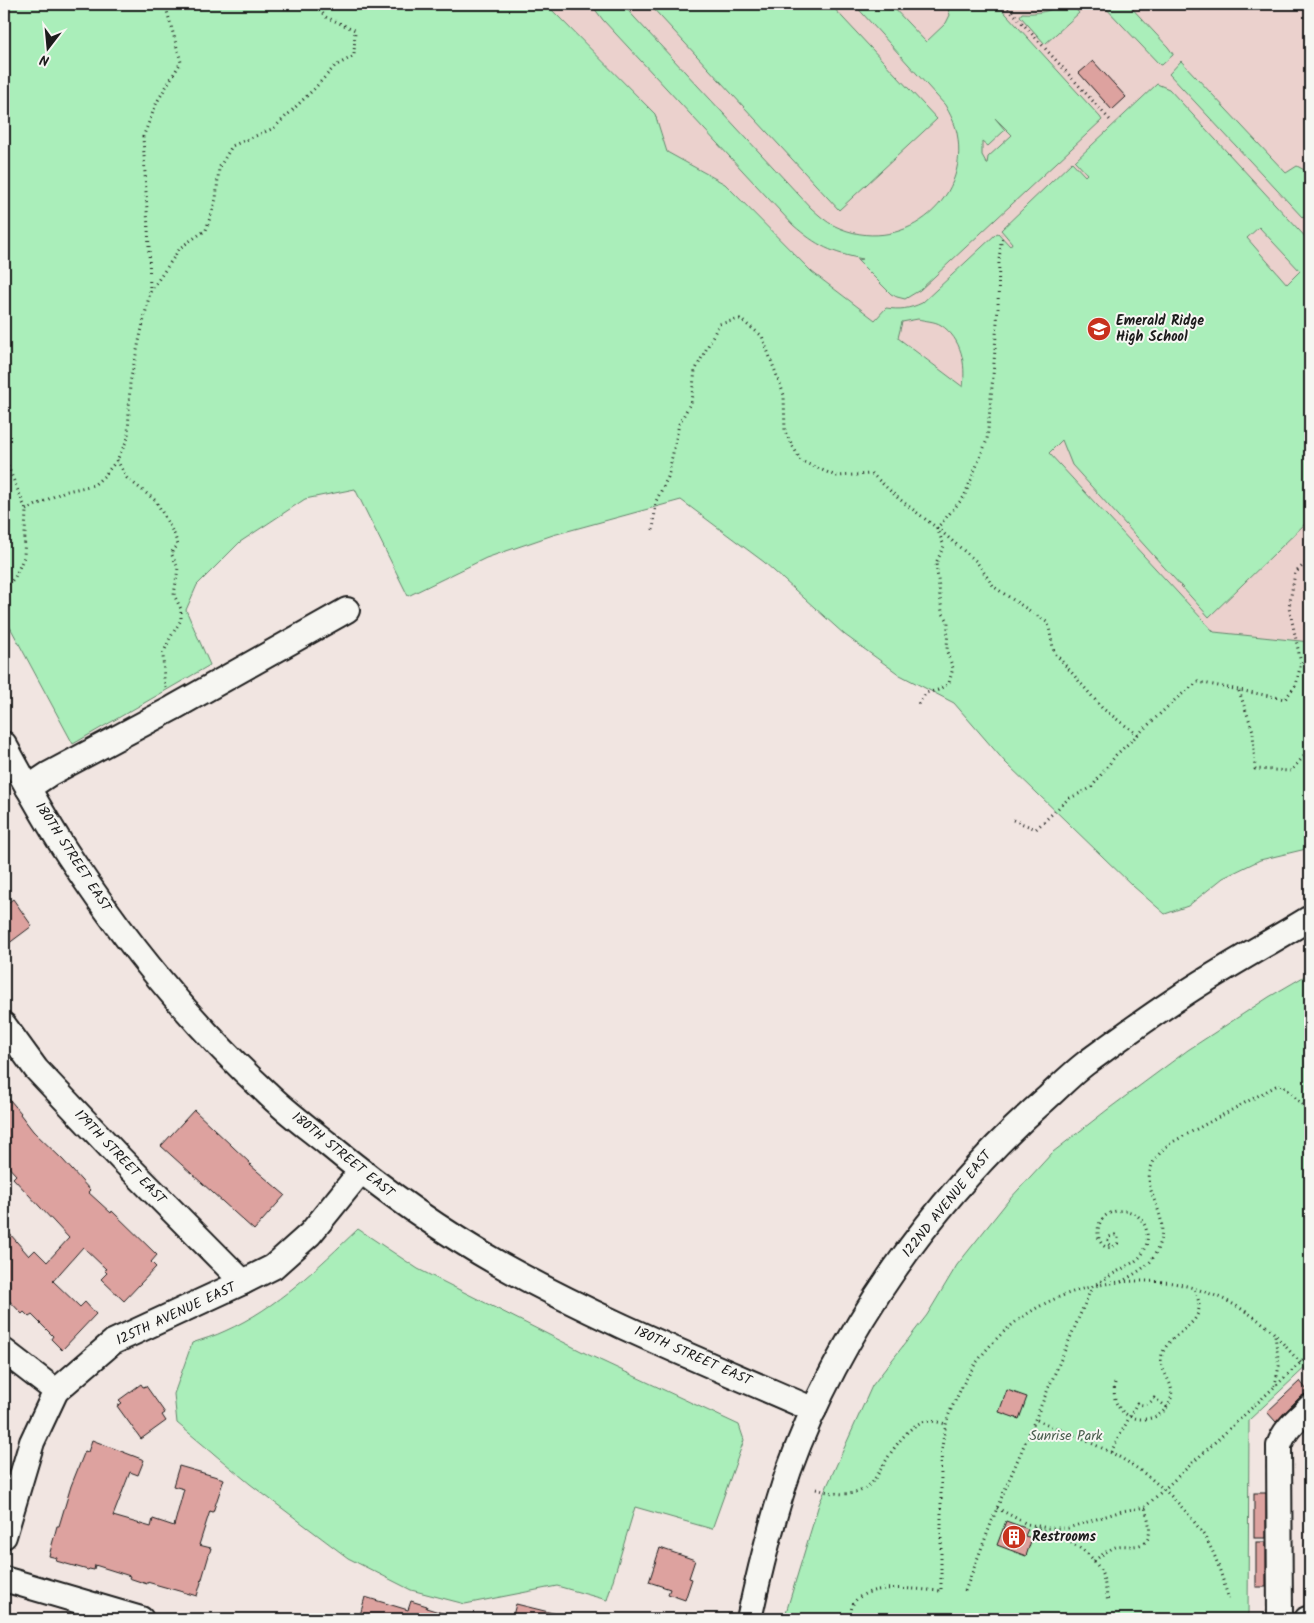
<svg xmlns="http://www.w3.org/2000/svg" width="1314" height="1623" viewBox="0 0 1314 1623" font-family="Kalam,sans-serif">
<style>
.built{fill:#ebd1cd}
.green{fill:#aaeeba;stroke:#63856b;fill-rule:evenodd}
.building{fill:#dda29f;stroke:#1c1c1c}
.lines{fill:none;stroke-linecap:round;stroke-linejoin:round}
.minor-casing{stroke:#1c1c1c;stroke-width:28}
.path{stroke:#1c1c1c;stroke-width:3;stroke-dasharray:1 4;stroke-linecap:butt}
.minor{stroke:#f6f6f2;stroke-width:24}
.labels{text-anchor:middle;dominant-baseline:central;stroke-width:4;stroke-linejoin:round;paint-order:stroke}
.poi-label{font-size:14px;font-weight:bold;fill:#1c1c1c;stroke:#f6f6f2;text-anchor:start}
.street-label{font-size:14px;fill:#1c1c1c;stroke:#f6f6f2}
.park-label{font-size:14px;fill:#475b4b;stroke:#f6f6f2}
</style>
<rect width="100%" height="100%" fill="#f1e5e1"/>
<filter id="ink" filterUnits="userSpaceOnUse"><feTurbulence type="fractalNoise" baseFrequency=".02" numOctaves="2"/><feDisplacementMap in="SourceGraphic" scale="10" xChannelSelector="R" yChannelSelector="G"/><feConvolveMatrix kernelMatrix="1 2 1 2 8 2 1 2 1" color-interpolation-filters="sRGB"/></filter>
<g filter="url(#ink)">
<path class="built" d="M 546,4 L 1310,4 L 1310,642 L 1214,632 L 1049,453 L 812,272 L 725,184 L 667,152 L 655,114 Z"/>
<g class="green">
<path d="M 4,4 L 546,4 L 655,114 L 667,152 L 725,184 L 812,272 L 875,320 L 886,308 C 900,310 909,309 922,303 L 996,234 L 998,233 L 1010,246 L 1012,243 L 1001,230 L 1072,162 L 1085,176 L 1087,174 L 1075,161 L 1157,84 L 1169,89 L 1310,242 L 1310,519 L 1209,617 L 1072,465 L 1062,440 L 1049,453 L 1214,632 L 1310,642 L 1310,847 L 1306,849 L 1260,860 L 1223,878 L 1188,906 L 1165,914 L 1133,886 L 1005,762 L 954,703 L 900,675 L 845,635 L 764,562 L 681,500 L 553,535 L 486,558 L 408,596 L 355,489 L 305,499 L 240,542 L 197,585 L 186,610 L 210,665 L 73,744 L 4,616 ZM 1259,227 L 1300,271 L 1287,284 L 1247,238 ZM 918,319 C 925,321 935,321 941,325 C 962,339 966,364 963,387 L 898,338 L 902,322 Z"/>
<path d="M 591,4 L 622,4 L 811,208 C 819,215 826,222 835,226 C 899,257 971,203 957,133 C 955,123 950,114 945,105 L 854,4 L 890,4 L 926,42 L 946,23 L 950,15 L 948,9 L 943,4 L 997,4 L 1100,117 L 1102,120 L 920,290 L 905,299 L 897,297 L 891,294 L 857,260 L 863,259 C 832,253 817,246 793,225 L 603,20 ZM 995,118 L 1012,135 L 988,157 L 987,164 L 982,155 L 982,141 L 988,146 L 1005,130 Z"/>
<path d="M 649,4 L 830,4 L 937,119 L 839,210 Z"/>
<path d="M 1064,4 L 1072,4 L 1079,13 L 1045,44 L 1020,16 L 1022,13 C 1038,14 1050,11 1064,4 Z"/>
<path d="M 1102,4 L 1128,4 L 1168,47 L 1173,54 L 1173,55 L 1163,64 L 1160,65 Z"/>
<path d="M 1181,61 L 1286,173 L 1297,166 L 1310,173 L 1310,211 L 1303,218 L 1169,74 Z"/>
<path d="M 1310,973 L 1310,1363 L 1249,1420 L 1248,1619 L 784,1619 L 819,1504 L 872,1386 L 927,1315 L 957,1265 L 1008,1201 L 1053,1152 L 1107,1110 L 1188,1050 L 1269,997 Z"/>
<path d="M 358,1229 L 418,1269 L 589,1355 L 739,1425 L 744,1440 L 712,1529 L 635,1507 L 607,1600 L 557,1586 L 465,1604 L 411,1590 L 348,1558 L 250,1484 L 177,1423 L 174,1394 L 192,1343 C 203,1339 215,1336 225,1331 C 277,1308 318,1267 358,1229 Z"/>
</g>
<g class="building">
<path d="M 1093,61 L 1126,97 L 1112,110 L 1079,73 Z"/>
<path d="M 13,899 L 32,926 L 4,947 L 4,906 Z"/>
<path d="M 4,1093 L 21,1113 L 20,1114 L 33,1131 L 63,1160 L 90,1190 L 88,1192 L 111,1213 L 112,1211 L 157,1255 L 151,1262 L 156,1267 L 124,1301 L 101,1279 L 107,1273 L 104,1270 L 106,1269 L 83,1247 L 53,1281 L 80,1307 L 85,1302 L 96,1314 L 62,1350 L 51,1339 L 53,1336 L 32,1315 L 29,1317 L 24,1312 L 22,1314 L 4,1295 L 4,1227 L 29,1256 L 35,1250 L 47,1262 L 69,1238 L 13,1178 L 16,1175 L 4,1162 Z"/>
<path d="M 194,1110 L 251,1164 L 250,1165 L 285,1195 L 254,1230 L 161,1146 Z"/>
<path d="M 1300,1381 L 1310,1394 L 1306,1394 L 1300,1397 L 1276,1422 L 1267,1412 Z"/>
<path d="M 141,1384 L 143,1387 L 146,1386 L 165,1413 L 162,1415 L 166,1421 L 141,1439 L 117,1406 L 122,1403 L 119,1400 Z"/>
<path d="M 1007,1390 L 1027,1397 L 1019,1419 L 999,1412 Z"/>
<path d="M 92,1440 L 144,1460 L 138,1475 L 130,1472 L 113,1516 L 151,1527 L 153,1519 L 174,1526 L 184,1489 L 173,1486 L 179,1466 L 224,1479 L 213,1512 L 210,1511 L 199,1545 L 211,1548 L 197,1596 L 147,1582 L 147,1584 L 129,1578 L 130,1576 L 95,1565 L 94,1570 L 89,1569 L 88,1570 L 56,1561 L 57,1558 L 49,1556 L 57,1526 L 59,1526 L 71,1486 L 85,1451 L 88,1452 Z"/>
<rect x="1254" y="1493" width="12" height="45"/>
<path d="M 1006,1521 L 1028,1529 L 1025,1536 L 1032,1538 L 1026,1556 L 997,1545 Z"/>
<rect x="1256" y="1542" width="10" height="45"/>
<path d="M 660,1548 L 695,1560 L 689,1578 L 692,1579 L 685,1600 L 668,1594 L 670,1589 L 649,1582 Z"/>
<path d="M 365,1597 L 408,1610 L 411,1601 L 427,1606 L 426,1608 L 452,1616 L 452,1619 L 359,1619 Z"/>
<path d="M 516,1604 L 557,1614 L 557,1619 L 512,1619 Z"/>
</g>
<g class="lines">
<g class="minor-casing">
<g id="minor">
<path d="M 4,744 C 24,781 45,820 69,856 C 125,941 191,1023 266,1092 C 285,1111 307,1127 328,1144 C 382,1189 439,1230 501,1265 C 601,1321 709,1364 814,1410"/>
<path d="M 28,788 L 49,774 L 173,708 L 347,610"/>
<path d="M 4,1025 L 36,1069 L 121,1159 L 243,1282"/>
<path d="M 4,1351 L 56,1391"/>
<path d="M 4,1536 L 32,1442 L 56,1391 L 113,1342 L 243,1282 L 273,1267 L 310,1234 L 361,1171"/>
<path d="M 4,1579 L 141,1619"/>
<path d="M 749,1619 C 760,1569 772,1519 789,1470 C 839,1331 937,1194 1048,1097 C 1060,1086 1073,1073 1086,1063 C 1116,1041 1147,1018 1178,998 C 1221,969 1266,945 1310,918"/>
<path d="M 1280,1619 L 1279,1446 C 1284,1429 1298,1419 1310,1407"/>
<path d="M 1307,1619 L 1310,1619"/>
</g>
</g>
<g class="path">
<path d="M 1005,4 L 1110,120"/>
<path d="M 150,292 L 149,247 L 143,137 L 157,102 L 181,62 L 165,4"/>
<path d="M 4,457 L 26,510 L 24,557 L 15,577 L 4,589"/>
<path d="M 117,460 L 127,478 L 156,501 L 174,534 L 178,545 L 171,553 L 178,568 L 174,595 L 181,609 L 181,620 L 170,638 L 163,654 L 164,680 L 166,688"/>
<path d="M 26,510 L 63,492 L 94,485 L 104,476 L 117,460 L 128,438 L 130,382 L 150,292 L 181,247 L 206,230 L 216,199 L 219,168 L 232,146 L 274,128 L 314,89 L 335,66 L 354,56 L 355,30 L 326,17 L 314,4"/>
<path d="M 653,530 L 656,501 L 668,477 L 679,424 L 691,402 L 695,371 L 719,324 L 740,319 L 762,336 L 784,395 L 785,432 L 801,461 L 836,476 L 872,474 L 898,498 L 937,528 L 976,561 L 994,587 L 1048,623 L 1054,652 L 1102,708 L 1138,735"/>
<path d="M 1301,663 L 1289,607 L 1295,573 L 1310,559"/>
<path d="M 1239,691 L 1253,731 L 1255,769 L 1291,771 L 1310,749"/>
<path d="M 918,704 L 926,693 L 938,690 L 949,683 L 953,668 L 947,652 L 948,621 L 942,612 L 936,563 L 944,546 L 937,528 L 964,497 L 987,440 L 993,376 L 998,308 L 999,260 L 1002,234"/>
<path d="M 1013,820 L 1036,829 L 1068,799 L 1091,788 L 1116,755 L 1177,698 L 1198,682 L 1285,699 L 1296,685 L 1301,663 L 1310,658"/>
<path d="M 1121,1282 C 1131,1276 1142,1270 1150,1262 C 1154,1257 1157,1251 1159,1244 C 1171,1211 1140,1194 1152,1165 C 1155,1157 1163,1150 1169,1144 L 1276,1086 L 1283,1085 L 1310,1113"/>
<path d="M 1115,1383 C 1114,1388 1114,1394 1115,1399 C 1121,1422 1154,1426 1167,1407 C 1183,1383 1152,1371 1164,1350 C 1177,1326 1212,1324 1194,1289"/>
<path d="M 1275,1386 L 1279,1366 L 1275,1335"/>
<path d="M 1037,1420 C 1061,1430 1086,1440 1110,1452 C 1149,1472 1191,1509 1211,1548 C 1219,1564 1223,1582 1229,1599"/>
<path d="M 1111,1452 L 1137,1403 C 1144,1407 1150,1404 1154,1398 L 1167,1407"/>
<path d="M 816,1489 C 879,1507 871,1472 904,1436 C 909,1430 915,1425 922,1422 C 930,1420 938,1422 946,1424"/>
<path d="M 997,1508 L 1027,1524 L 1048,1528 L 1068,1528 L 1122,1511 L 1145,1507 L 1310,1354"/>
<path d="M 1034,1527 C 1058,1537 1086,1545 1099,1568 C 1105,1578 1106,1591 1108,1603"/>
<path d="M 1094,1561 C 1102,1555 1109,1549 1118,1546 C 1125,1545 1132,1547 1139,1545 C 1156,1541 1148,1519 1145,1507"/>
<path d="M 965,1591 L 997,1508 L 1092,1287 C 1105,1278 1119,1271 1132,1263 C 1159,1248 1148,1206 1117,1211 C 1085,1216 1099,1262 1118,1243 L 1118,1237 L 1115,1235 L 1109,1237 L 1107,1243 L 1111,1246"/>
<path d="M 850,1619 C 851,1615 851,1607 853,1604 C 867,1581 918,1590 941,1591 C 941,1559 941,1528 941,1496 C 941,1472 940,1448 946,1425 C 948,1414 954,1403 959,1393 C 996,1313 1078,1274 1164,1282 C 1181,1283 1200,1290 1216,1296 C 1232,1302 1261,1320 1273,1332 C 1282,1342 1291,1353 1301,1363"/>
</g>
<use href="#minor" class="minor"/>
</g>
</g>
<defs>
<g id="school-disc" transform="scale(1.25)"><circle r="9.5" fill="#c8321e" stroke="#f6f6f2"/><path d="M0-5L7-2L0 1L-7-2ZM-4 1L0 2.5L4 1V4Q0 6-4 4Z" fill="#fff"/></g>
<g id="building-disc" transform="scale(1.25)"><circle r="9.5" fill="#c8321e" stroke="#f6f6f2"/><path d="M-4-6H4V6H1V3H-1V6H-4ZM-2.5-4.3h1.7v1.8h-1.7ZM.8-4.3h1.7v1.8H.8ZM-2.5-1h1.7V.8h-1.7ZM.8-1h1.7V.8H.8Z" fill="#fff"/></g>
</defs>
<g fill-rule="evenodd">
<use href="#school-disc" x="1099" y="329"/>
<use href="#building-disc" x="1014" y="1537"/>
</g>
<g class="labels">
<g class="poi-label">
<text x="1116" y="321">Emerald Ridge<tspan x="1116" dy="16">High School</tspan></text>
<text x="1032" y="1537">Restrooms</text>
</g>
<g class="street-label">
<text transform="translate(73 857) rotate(57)">180TH STREET EAST</text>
<text transform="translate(343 1155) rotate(39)">180TH STREET EAST</text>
<text transform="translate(120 1157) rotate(46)">179TH STREET EAST</text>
<text transform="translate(947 1204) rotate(-51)">122ND AVENUE EAST</text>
<text transform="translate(176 1314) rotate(-25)">125TH AVENUE EAST</text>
<text transform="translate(693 1356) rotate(24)">180TH STREET EAST</text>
</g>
<g class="park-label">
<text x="1066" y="1436">Sunrise Park</text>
</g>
</g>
<rect width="1314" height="1623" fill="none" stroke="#f6f6f2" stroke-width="20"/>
<rect x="10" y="10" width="1294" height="1603" fill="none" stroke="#1c1c1c" stroke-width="2" filter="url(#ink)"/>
<g transform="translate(48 48) rotate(196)" stroke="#f6f6f2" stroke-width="4" paint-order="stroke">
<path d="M0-4L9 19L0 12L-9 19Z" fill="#1c1c1c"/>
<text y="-8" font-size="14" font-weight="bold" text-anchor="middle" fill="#1c1c1c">N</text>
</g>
</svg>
